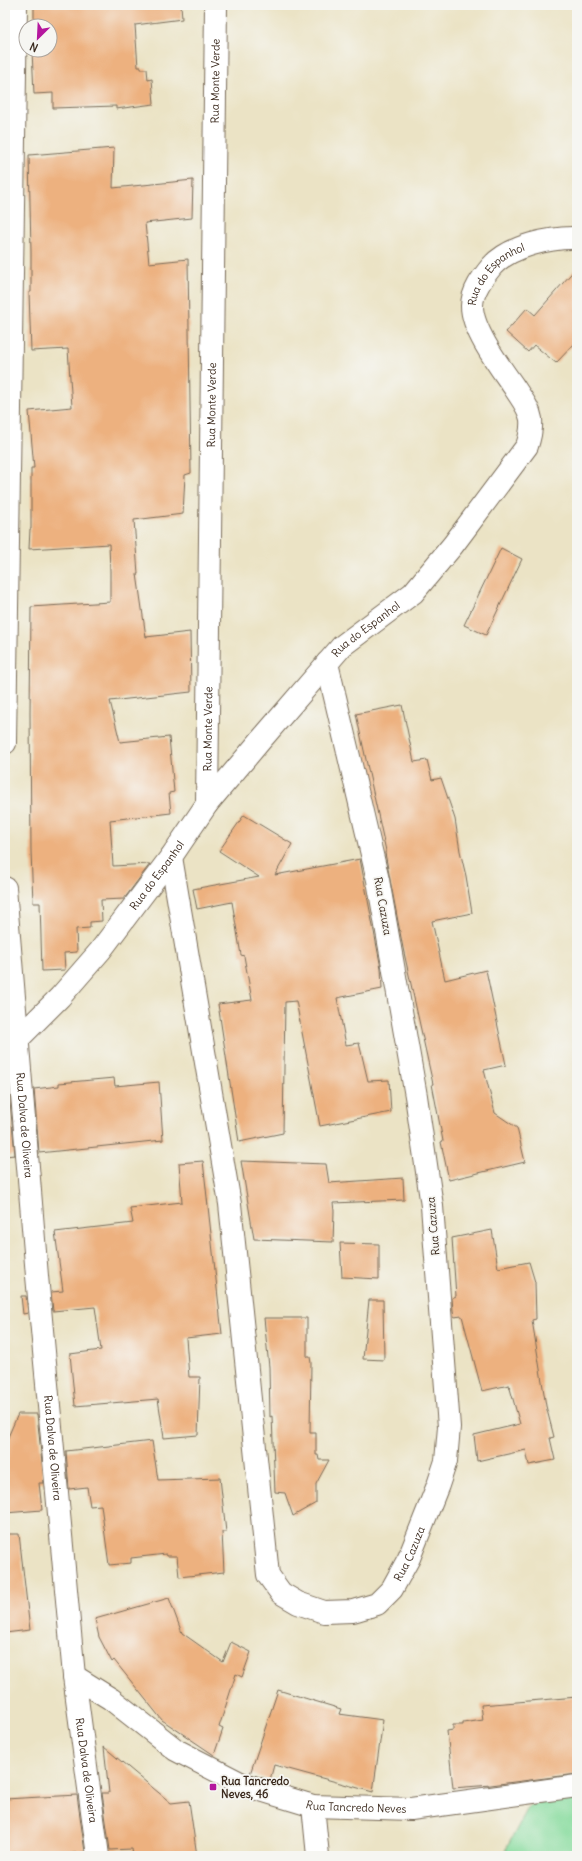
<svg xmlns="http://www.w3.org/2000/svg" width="582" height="1861" viewBox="0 0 582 1861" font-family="Delius,sans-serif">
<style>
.green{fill:#87dc9e;stroke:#61835e}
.building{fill:#edb17f}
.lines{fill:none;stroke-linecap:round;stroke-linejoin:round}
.minor-casing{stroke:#796b58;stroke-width:24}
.minor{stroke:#fff;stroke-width:22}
.poi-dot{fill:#b5179e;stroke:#f6f6f2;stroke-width:1.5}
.labels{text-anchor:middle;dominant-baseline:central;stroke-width:3.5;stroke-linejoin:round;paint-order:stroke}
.street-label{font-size:11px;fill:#3b2a1e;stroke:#f6f6f2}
.poi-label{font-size:11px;font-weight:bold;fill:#3b2a1e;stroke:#f6f6f2;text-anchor:start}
</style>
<rect width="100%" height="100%" fill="#f6f6f2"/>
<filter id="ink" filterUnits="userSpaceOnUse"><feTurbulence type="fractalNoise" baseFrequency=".025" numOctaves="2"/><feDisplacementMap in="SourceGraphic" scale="8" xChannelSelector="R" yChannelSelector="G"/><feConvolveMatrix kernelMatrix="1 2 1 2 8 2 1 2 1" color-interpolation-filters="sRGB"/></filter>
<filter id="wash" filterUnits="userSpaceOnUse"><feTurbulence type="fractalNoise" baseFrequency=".012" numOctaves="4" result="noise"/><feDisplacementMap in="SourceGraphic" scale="16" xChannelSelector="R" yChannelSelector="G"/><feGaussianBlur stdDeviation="0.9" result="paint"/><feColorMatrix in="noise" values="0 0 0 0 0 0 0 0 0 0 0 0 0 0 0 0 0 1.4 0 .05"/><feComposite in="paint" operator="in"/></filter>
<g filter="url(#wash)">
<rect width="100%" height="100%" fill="#ebe3c5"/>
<path class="green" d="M 577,1795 L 577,1856 L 508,1856 L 505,1851 L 529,1806 L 556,1798 Z"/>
<g id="blocks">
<g class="building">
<path d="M 34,5 L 181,5 L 182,19 L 135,25 L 138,67 L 141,67 L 141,69 L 147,69 L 148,80 L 152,79 L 154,104 L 116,109 L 116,106 L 53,108 L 53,93 L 34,94 L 32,50 L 50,50 L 50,26 L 34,26 Z"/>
<path d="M 114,148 L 113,188 L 193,180 L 192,218 L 145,223 L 149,263 L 188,259 L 191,473 L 185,475 L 183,514 L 134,520 L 138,574 L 137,574 L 146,637 L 190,632 L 191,692 L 110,701 L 120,742 L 169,737 L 174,792 L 169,793 L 171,813 L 110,820 L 113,866 L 150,864 L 124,899 L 101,900 L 102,921 L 90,922 L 90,928 L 76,929 L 77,952 L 64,953 L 65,970 L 42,971 L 40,903 L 33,903 L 31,851 L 30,713 L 31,607 L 110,602 L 110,571 L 109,544 L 29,549 L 30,529 L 31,529 L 31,468 L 34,468 L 29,411 L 72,407 L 68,349 L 31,351 L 29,292 L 31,292 L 31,252 L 29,155 Z"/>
<path d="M 577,267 L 577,341 L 556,363 L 534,345 L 528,352 L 506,332 L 527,308 L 535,315 Z"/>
<path d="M 501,548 L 522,559 L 486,635 L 464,625 Z"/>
<path d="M 402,705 L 414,762 L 427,760 L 432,780 L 441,778 L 455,819 L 460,851 L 466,876 L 472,913 L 432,921 L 445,980 L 486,970 L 506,1065 L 484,1070 L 495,1113 L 517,1128 L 525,1162 L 449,1180 L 441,1142 L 443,1141 L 432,1084 L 433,1084 L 403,948 L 385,853 L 386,851 L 356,714 Z"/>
<path d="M 244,815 L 292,844 L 275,875 L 360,859 L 381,968 L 382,989 L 337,998 L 346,1045 L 359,1043 L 368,1081 L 389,1080 L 391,1112 L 320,1126 L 296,1001 L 285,1002 L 283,1133 L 239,1142 L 218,1004 L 252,1000 L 244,956 L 241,955 L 232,902 L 197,909 L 193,889 L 259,877 L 219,851 Z"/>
<path d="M 114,1078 L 115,1086 L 159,1082 L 163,1140 L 39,1153 L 34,1089 L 59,1086 L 59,1083 Z"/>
<path d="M 5,1091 L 9,1091 L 15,1155 L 5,1156 Z"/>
<path d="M 203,1161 L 222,1334 L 186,1338 L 189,1377 L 200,1377 L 198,1435 L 164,1438 L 158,1399 L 75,1406 L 70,1354 L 101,1350 L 95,1307 L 53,1311 L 51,1292 L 63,1291 L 55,1232 L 133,1223 L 130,1208 L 182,1202 L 179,1163 Z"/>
<path d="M 241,1161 L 326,1164 L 329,1183 L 403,1178 L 404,1200 L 333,1203 L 334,1211 L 333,1242 L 254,1239 Z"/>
<path d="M 492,1230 L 498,1268 L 529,1262 L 535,1282 L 536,1319 L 532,1320 L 546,1406 L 554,1437 L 550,1438 L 555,1460 L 529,1465 L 526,1450 L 477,1461 L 474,1435 L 520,1424 L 509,1385 L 482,1391 L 462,1316 L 454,1317 L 453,1310 L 452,1298 L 456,1296 L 452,1238 Z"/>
<path d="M 340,1243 L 379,1244 L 379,1279 L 342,1277 Z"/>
<path d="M 21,1296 L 26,1296 L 28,1313 L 23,1314 Z"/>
<path d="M 369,1300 L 383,1300 L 384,1360 L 363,1359 Z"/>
<path d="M 264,1318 L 307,1318 L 307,1357 L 310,1357 L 311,1363 L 310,1433 L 316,1433 L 316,1455 L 318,1455 L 319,1460 L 329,1460 L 316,1484 L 316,1503 L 293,1516 L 285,1493 L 275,1492 L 272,1416 L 270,1417 L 269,1367 Z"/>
<path d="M 18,1414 L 37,1414 L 44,1483 L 39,1483 L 42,1510 L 5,1513 L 5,1444 Z"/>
<path d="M 152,1441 L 158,1480 L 220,1478 L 226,1532 L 222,1532 L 224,1572 L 179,1577 L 177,1556 L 167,1556 L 166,1554 L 131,1558 L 131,1563 L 109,1565 L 101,1505 L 90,1506 L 87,1487 L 69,1489 L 66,1451 Z"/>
<path d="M 5,1534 L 19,1534 L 30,1630 L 5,1633 Z"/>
<path d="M 169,1598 L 182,1633 L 223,1662 L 231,1642 L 251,1652 L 242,1677 L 236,1674 L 219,1727 L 223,1729 L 214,1755 L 162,1720 L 114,1660 L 112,1662 L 99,1637 L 95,1619 Z"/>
<path d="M 278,1690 L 341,1709 L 339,1714 L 383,1720 L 373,1792 L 274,1765 L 270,1780 L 250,1774 Z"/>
<path d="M 577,1697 L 577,1774 L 491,1785 L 453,1788 L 447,1731 L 453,1730 L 453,1725 L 463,1725 L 463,1723 L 483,1720 L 481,1705 Z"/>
<path d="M 104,1747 L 171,1803 L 189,1801 L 197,1856 L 133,1856 L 132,1849 L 110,1850 L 102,1793 L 109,1793 Z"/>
<path d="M 77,1795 L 85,1852 L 47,1856 L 5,1856 L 5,1799 Z"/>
</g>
</g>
</g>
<g filter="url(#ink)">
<use href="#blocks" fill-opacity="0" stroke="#796b58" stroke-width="1"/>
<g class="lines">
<g class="minor-casing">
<g id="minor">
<path d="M 5,743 L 16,5"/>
<path id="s1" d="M 207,804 L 216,5"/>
<path id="s2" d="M 171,857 L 230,1204 L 268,1575 L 281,1593 L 298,1603 L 324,1612 L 353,1611 L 377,1604 L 392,1589 L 409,1558 L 438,1485 L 446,1461 L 449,1427 L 432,1206 L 416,1096 L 378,880 L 327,663"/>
<path id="s3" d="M 5,888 L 37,1276 L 74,1676 L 98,1856"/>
<path id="s4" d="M 18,1039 L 60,997 L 100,951 L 171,857 L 207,804 L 260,741 L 342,646 L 413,593 L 453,545 L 527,446 C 530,437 532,429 531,419 C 529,407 520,397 514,387 C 500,367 472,330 472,306 C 472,291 483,277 492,266 C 510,246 551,237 577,238"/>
<path id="s5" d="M 74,1676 L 111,1699 L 176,1750 L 244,1785 L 313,1806 L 411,1809 L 577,1786"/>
<path d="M 313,1806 L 318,1856"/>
</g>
</g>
<use href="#minor" class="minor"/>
</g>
</g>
<rect class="poi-dot" x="209" y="1783" width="8" height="8" rx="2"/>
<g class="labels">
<g class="street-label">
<text stroke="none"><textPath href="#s1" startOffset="723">Rua Monte Verde</textPath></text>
<text stroke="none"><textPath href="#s4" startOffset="983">Rua do Espanhol</textPath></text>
<text stroke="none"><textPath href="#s1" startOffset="399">Rua Monte Verde</textPath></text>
<text stroke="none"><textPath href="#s4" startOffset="539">Rua do Espanhol</textPath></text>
<text stroke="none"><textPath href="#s1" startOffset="75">Rua Monte Verde</textPath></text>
<text stroke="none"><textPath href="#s4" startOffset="215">Rua do Espanhol</textPath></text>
<text transform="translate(383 906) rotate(80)">Rua Cazuza</text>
<text stroke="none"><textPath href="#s3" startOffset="238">Rua Dalva de Oliveira</textPath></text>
<text transform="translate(433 1226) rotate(-95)">Rua Cazuza</text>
<text stroke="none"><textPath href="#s3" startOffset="562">Rua Dalva de Oliveira</textPath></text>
<text stroke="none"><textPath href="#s2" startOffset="909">Rua Cazuza</textPath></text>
<text stroke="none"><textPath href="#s3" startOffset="886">Rua Dalva de Oliveira</textPath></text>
<text stroke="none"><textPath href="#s5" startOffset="318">Rua Tancredo Neves</textPath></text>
</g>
<g class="poi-label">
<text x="221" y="1781">Rua Tancredo<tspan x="221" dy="13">Neves, 46</tspan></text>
</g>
</g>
<rect width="582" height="1861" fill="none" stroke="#f6f6f2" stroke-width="20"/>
<g transform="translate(38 38) rotate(204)"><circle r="19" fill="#f6f6f2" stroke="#aba49d"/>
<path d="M0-3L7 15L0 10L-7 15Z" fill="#b5179e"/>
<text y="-6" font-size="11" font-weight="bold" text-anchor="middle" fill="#3b2a1e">N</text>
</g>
</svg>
